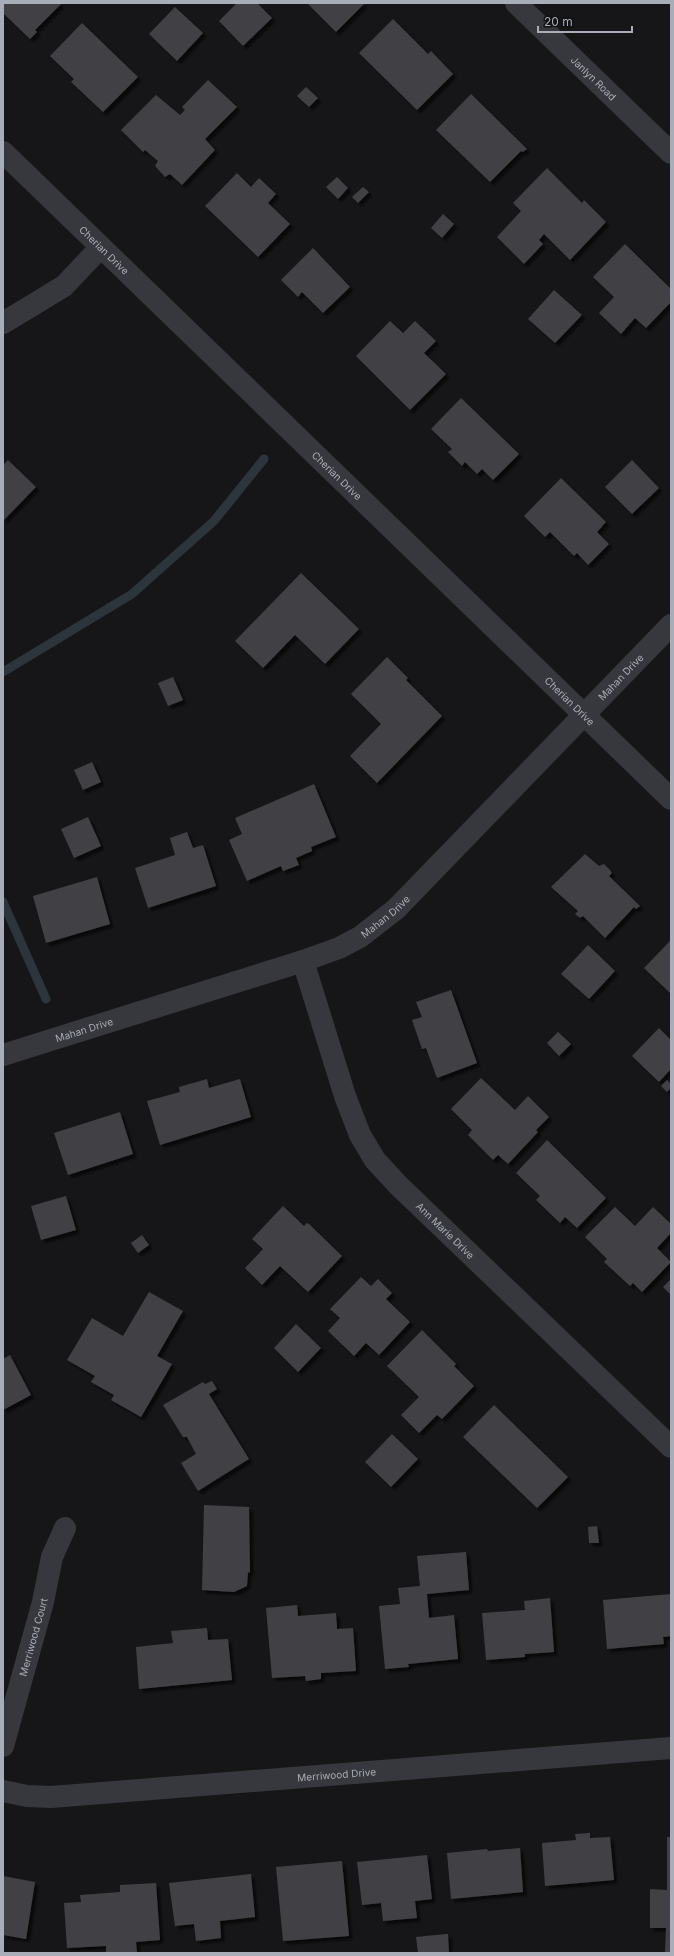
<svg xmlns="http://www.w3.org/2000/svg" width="674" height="1956" viewBox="0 0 674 1956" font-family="Inter,sans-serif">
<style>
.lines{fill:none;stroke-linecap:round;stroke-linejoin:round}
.stream{stroke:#2c353c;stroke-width:9}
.building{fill:#404145;filter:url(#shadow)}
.minor{stroke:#37383d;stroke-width:22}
.labels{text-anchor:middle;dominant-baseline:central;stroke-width:3;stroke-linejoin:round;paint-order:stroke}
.street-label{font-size:10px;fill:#a8adb8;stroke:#111113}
</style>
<defs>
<filter id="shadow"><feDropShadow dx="3.5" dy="3.5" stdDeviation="1" flood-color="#0009"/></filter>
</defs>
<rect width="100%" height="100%" fill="#161618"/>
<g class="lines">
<g class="stream">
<path d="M 3,672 L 132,594 L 214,521 L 264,459"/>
<path d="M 3,902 L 46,999"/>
</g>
</g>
<g class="building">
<path d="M 3,3 L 60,3 L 61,4 L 35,30 L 37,32 L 30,39 L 3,13 Z"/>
<path d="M 237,3 L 257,3 L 272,18 L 243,46 L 219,21 Z"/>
<path d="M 307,3 L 365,3 L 336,32 Z"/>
<path d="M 175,7 L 203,33 L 177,61 L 149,34 Z"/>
<path d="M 393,19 L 428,54 L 431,51 L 453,74 L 417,110 L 359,53 Z"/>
<path d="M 82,23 L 138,77 L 103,112 L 71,82 L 74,79 L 50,56 Z"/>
<path d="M 208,80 L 237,107 L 205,139 L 215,150 L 182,185 L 170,174 L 165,177 L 155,166 L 158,161 L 145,150 L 143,152 L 121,130 L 156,95 L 180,115 L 185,110 L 182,107 Z"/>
<path d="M 306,87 L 318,98 L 309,107 L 297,96 Z"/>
<path d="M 471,94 L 527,149 L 523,152 L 521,151 L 490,182 L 436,130 Z"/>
<path d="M 547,168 L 582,203 L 584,200 L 606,222 L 570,260 L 544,234 L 539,240 L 543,244 L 524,264 L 497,237 L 521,211 L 513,203 Z"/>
<path d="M 237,173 L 251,187 L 259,178 L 276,194 L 268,203 L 290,224 L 258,257 L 205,206 Z"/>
<path d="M 337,177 L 348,188 L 338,199 L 326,187 Z"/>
<path d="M 363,187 L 369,192 L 358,203 L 352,197 Z"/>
<path d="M 443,214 L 454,224 L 442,238 L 431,228 Z"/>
<path d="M 625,244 L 671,289 L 671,302 L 646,328 L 635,318 L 621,334 L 599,313 L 614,297 L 593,277 Z"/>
<path d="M 313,248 L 350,287 L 323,313 L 302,292 L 298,297 L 281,280 Z"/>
<path d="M 554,290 L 582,315 L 555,343 L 528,319 Z"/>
<path d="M 390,321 L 403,333 L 415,321 L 436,341 L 424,353 L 446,374 L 410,410 L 356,356 Z"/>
<path d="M 461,398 L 519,454 L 493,480 L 482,469 L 477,474 L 465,462 L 462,466 L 448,452 L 452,449 L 431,429 Z"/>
<path d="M 8,460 L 36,487 L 3,521 L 3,465 Z"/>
<path d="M 632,460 L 659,488 L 632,514 L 605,487 Z"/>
<path d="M 561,478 L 606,522 L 597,532 L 609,544 L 588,565 L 577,553 L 574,556 L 550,532 L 545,537 L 524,516 Z"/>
<path d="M 301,573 L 359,629 L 325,664 L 295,635 L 263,668 L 235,641 Z"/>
<path d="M 387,657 L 408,678 L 406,680 L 442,716 L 377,783 L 350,756 L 381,724 L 351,694 Z"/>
<path d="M 173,677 L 183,700 L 168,706 L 158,683 Z"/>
<path d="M 92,762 L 101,782 L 83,790 L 74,770 Z"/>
<path d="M 314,784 L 336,837 L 311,847 L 312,851 L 296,858 L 299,865 L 283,871 L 281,866 L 247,881 L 229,840 L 242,834 L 235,818 Z"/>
<path d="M 88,817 L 101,846 L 74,858 L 61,829 Z"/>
<path d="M 187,832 L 193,848 L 203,845 L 216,886 L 148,908 L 135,868 L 175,855 L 170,838 Z"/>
<path d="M 585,854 L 599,866 L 604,864 L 610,870 L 612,873 L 609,876 L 640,906 L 636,909 L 634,907 L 605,938 L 583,916 L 580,918 L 575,914 L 578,911 L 551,887 Z"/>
<path d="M 97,877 L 110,924 L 46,943 L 33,896 Z"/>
<path d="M 671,940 L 671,994 L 644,968 Z"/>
<path d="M 588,945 L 615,971 L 589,999 L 561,974 Z"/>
<path d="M 451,990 L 477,1063 L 437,1078 L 426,1048 L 422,1049 L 412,1020 L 422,1017 L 416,1002 Z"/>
<path d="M 659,1028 L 671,1040 L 671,1069 L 659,1082 L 632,1056 Z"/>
<path d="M 558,1032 L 571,1044 L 559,1056 L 547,1043 Z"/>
<path d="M 481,1078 L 515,1110 L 528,1096 L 549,1117 L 536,1130 L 538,1132 L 508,1164 L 498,1155 L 493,1160 L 468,1135 L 472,1130 L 451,1109 Z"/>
<path d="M 207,1079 L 209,1088 L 240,1079 L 251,1117 L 160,1145 L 147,1101 L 180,1092 L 179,1087 Z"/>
<path d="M 667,1080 L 671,1084 L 671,1088 L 667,1092 L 661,1086 Z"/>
<path d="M 120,1112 L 133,1154 L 68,1175 L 54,1133 Z"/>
<path d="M 547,1140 L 606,1198 L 577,1228 L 565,1217 L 560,1223 L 536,1200 L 540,1196 L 516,1173 Z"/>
<path d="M 66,1196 L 76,1230 L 41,1240 L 31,1206 Z"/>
<path d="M 283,1206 L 304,1226 L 307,1223 L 309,1224 L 342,1256 L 308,1292 L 280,1266 L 262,1285 L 245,1268 L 263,1249 L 252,1239 Z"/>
<path d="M 615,1207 L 635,1226 L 653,1207 L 671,1224 L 671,1233 L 657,1248 L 671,1262 L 642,1292 L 633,1283 L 630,1286 L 604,1262 L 607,1259 L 585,1237 Z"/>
<path d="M 142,1235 L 149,1245 L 138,1253 L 131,1243 Z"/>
<path d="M 361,1277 L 371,1286 L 378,1279 L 392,1293 L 386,1299 L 410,1322 L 379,1355 L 366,1343 L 354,1356 L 328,1331 L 340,1318 L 330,1309 Z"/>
<path d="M 671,1279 L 671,1295 L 663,1287 Z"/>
<path d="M 149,1292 L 183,1311 L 157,1356 L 172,1364 L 141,1417 L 111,1400 L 114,1395 L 91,1382 L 95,1376 L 67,1360 L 92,1318 L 123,1336 Z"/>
<path d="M 296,1324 L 321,1348 L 298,1372 L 274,1348 Z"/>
<path d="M 422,1330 L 456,1364 L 454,1366 L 474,1386 L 442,1419 L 437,1415 L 419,1433 L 401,1415 L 419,1397 L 387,1366 Z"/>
<path d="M 10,1355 L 31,1395 L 3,1410 L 3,1359 Z"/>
<path d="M 212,1381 L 217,1389 L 209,1394 L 249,1459 L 198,1491 L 181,1463 L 196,1454 L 187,1437 L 183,1437 L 163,1405 L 203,1382 L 205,1384 Z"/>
<path d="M 494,1405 L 568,1477 L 537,1508 L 463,1437 Z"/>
<path d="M 392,1434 L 418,1459 L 391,1487 L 365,1462 Z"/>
<path d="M 204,1505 L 249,1507 L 250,1573 L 248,1572 L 247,1586 L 234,1592 L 202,1590 Z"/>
<path d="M 597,1526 L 599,1543 L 589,1543 L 588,1527 Z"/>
<path d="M 466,1552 L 469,1590 L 427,1594 L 429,1618 L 454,1615 L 458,1659 L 408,1664 L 409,1667 L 385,1669 L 379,1606 L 400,1604 L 398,1588 L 420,1586 L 417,1556 Z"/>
<path d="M 671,1594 L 671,1636 L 663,1637 L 664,1644 L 607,1649 L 603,1600 Z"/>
<path d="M 550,1598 L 554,1652 L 525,1654 L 525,1657 L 486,1660 L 482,1613 L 525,1610 L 524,1601 Z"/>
<path d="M 297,1605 L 298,1616 L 336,1613 L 337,1629 L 353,1628 L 356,1671 L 321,1673 L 321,1679 L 306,1681 L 305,1676 L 272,1678 L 266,1608 Z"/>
<path d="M 207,1628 L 208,1640 L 228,1639 L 232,1680 L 139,1689 L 136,1647 L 173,1643 L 171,1631 Z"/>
<path d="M 590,1833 L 590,1838 L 610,1837 L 614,1880 L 545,1886 L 542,1843 L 576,1840 L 575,1834 Z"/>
<path d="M 667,1837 L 671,1837 L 671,1953 L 665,1953 L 666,1928 L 650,1928 L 650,1889 L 667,1890 Z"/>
<path d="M 520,1848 L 523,1892 L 451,1899 L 447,1853 L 487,1849 L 488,1851 Z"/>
<path d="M 427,1855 L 432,1899 L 415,1901 L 417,1918 L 383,1921 L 381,1903 L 362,1905 L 357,1862 Z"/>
<path d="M 342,1861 L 349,1936 L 283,1941 L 276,1867 Z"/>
<path d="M 251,1874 L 255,1917 L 220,1921 L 221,1938 L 196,1941 L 194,1924 L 175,1926 L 169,1883 Z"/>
<path d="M 3,1876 L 35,1882 L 26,1939 L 3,1935 Z"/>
<path d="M 156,1883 L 160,1940 L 136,1942 L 137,1953 L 106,1953 L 106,1946 L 67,1948 L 64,1903 L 81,1902 L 80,1895 L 120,1892 L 120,1885 Z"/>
<path d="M 446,1934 L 448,1934 L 449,1953 L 418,1953 L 416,1937 Z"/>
</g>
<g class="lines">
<g class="minor">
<path id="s1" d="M 516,3 L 671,153"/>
<path id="s2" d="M 3,152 L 671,799"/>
<path d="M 3,323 L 64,286 L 101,247"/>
<path id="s3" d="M 303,961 L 345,1096 L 360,1135 L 375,1160 L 398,1185 L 671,1447"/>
<path id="s4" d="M 3,1055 L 303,961 L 339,948 L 360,937 L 396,909 L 671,625"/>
<path id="s5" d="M 3,1746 L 43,1602 L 52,1557 L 65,1528"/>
<path id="s6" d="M 3,1791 L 27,1796 L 51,1797 L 671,1748"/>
</g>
</g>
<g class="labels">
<g class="street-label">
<text stroke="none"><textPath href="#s1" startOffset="108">Janlyn Road</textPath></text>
<text stroke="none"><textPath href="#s2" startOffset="141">Cherian Drive</textPath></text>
<text stroke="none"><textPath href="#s2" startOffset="465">Cherian Drive</textPath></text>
<text stroke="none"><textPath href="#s4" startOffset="745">Mahan Drive</textPath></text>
<text stroke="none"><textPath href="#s2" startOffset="789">Cherian Drive</textPath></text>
<text stroke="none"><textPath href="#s4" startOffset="409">Mahan Drive</textPath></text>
<text stroke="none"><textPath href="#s4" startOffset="85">Mahan Drive</textPath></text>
<text stroke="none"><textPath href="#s3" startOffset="312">Ann Marie Drive</textPath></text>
<text stroke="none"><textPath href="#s5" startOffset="113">Merriwood Court</textPath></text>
<text stroke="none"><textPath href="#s6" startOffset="335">Merriwood Drive</textPath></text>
</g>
</g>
<rect width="674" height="1956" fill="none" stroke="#a8adb8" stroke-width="8"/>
<path d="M538 26v6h94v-6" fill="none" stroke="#a8adb8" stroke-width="2"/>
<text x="544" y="26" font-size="12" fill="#a8adb8" stroke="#111113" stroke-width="3" paint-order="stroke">20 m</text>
</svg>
